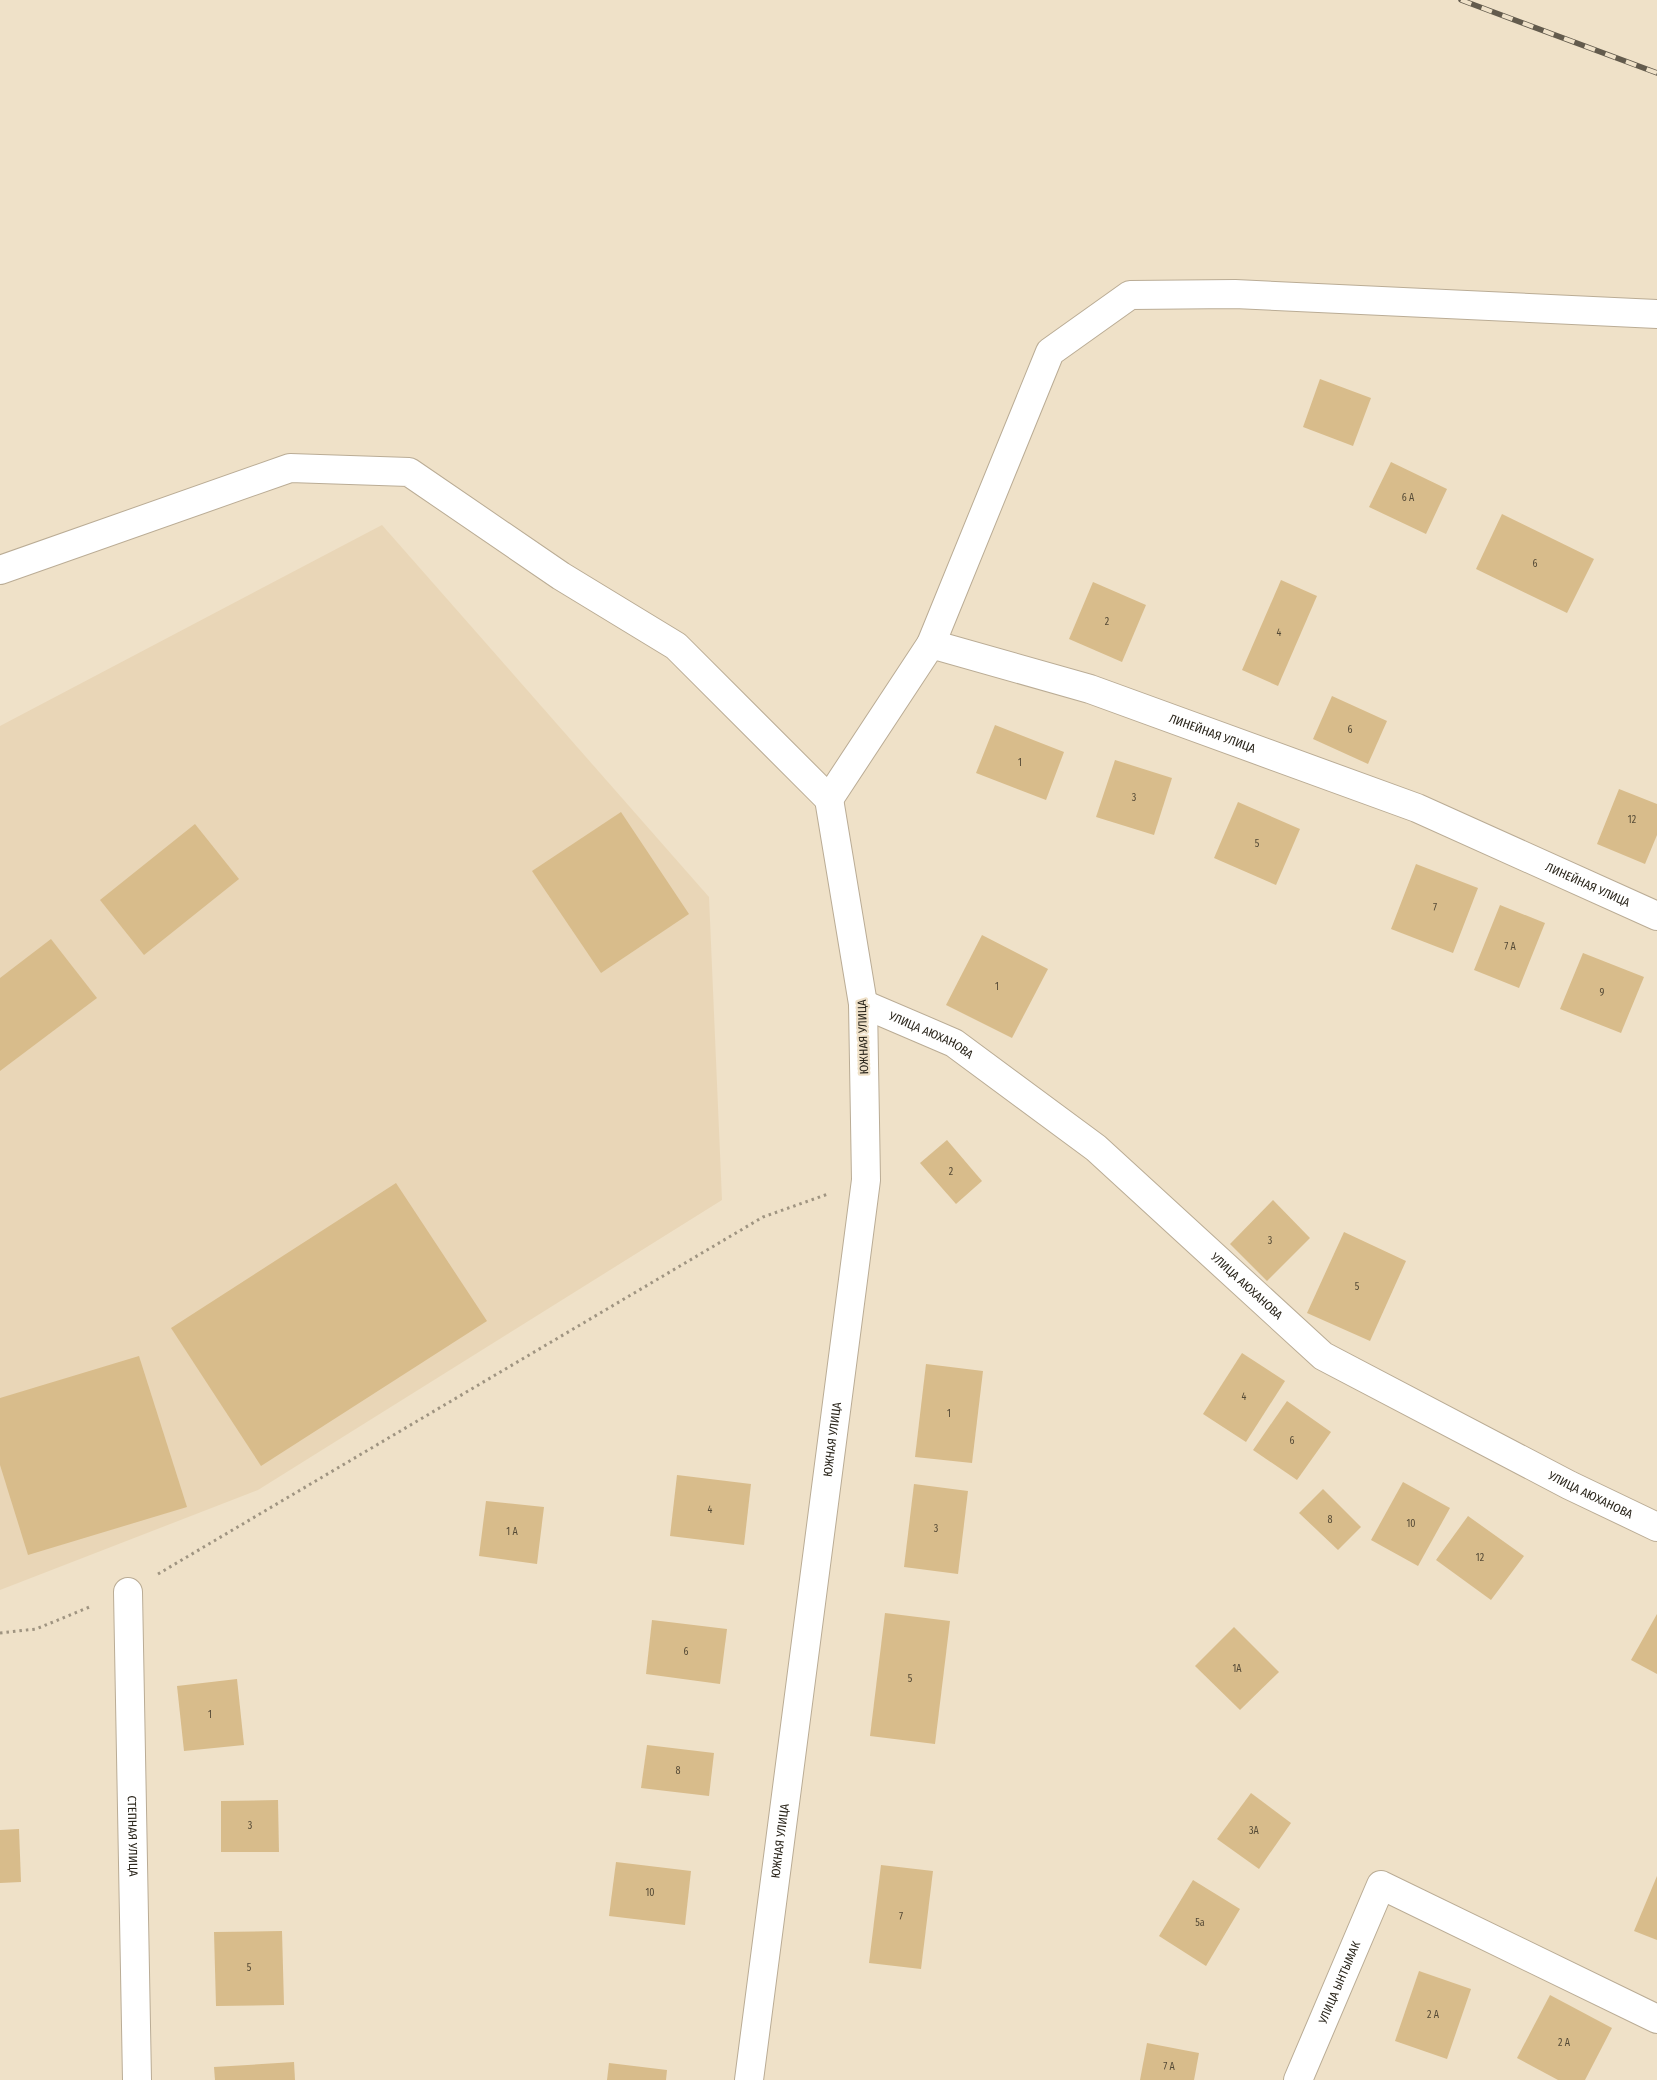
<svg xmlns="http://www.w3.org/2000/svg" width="1657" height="2080" viewBox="0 0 1657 2080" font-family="'Fira Sans Condensed',sans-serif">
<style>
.built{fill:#e9d6b7}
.building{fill:#d8bc8b}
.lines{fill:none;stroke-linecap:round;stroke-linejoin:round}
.minor-casing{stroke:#baac95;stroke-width:30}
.path{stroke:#9f9481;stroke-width:3;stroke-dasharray:2.5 4;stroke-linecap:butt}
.minor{stroke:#fff;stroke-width:28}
.rail-casing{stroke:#635b4d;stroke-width:5.5}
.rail{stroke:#efe1c8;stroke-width:4;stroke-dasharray:11;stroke-linecap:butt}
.labels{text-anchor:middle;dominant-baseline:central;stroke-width:4.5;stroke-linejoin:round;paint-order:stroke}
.number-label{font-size:10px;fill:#554a36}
.street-label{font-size:12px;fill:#29241a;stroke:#efe1c8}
</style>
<rect width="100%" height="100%" fill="#efe1c8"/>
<path class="built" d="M 382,525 L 709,897 L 722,1200 L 258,1490 L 0,1590 L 0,726 Z"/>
<g class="building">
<path d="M 1320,379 L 1371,398 L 1353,446 L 1303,427 Z"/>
<path d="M 1391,462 L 1447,489 L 1426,534 L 1369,507 Z"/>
<path d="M 1502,514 L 1594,559 L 1567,613 L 1476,569 Z"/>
<path d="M 1281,580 L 1317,596 L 1278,686 L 1242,670 Z"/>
<path d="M 1093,582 L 1146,605 L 1122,662 L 1069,639 Z"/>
<path d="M 1332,696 L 1387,721 L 1368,764 L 1313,739 Z"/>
<path d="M 995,725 L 1064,752 L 1046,800 L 976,773 Z"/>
<path d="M 1115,760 L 1172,778 L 1154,835 L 1096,817 Z"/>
<path d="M 1619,789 L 1657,804 L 1657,835 L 1645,864 L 1597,844 Z"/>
<path d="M 1238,802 L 1300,829 L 1276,885 L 1214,858 Z"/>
<path d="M 621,812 L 689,914 L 601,973 L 532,871 Z"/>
<path d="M 195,824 L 239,879 L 144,955 L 100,900 Z"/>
<path d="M 1416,864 L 1478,888 L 1453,953 L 1391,929 Z"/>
<path d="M 1500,905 L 1545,923 L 1519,988 L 1474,970 Z"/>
<path d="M 982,935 L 1048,969 L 1012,1038 L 946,1005 Z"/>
<path d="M 51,939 L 97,998 L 0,1071 L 0,978 Z"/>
<path d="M 1583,953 L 1644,977 L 1621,1033 L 1560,1009 Z"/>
<path d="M 947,1140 L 982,1181 L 956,1204 L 920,1163 Z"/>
<path d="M 396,1183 L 487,1321 L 261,1466 L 171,1328 Z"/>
<path d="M 1273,1200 L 1310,1238 L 1267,1281 L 1230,1244 Z"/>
<path d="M 1344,1232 L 1406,1261 L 1370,1341 L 1307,1313 Z"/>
<path d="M 1242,1353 L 1285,1381 L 1246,1442 L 1203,1414 Z"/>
<path d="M 139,1356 L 187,1507 L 28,1555 L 0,1465 L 0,1398 Z"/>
<path d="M 926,1364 L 983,1371 L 972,1463 L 915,1457 Z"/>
<path d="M 1287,1401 L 1331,1432 L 1297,1480 L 1253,1450 Z"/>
<path d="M 677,1475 L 751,1484 L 744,1545 L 670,1536 Z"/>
<path d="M 1403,1482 L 1450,1508 L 1418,1566 L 1371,1540 Z"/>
<path d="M 914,1484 L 968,1491 L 958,1574 L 904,1567 Z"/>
<path d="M 1323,1489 L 1361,1527 L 1338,1550 L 1299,1513 Z"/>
<path d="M 486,1501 L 544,1507 L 537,1564 L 479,1556 Z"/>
<path d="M 1468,1516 L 1524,1556 L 1491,1600 L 1436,1560 Z"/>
<path d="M 885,1613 L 950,1621 L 935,1744 L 870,1736 Z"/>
<path d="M 1657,1614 L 1657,1674 L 1631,1660 Z"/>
<path d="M 652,1620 L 727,1629 L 720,1684 L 646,1674 Z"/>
<path d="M 1234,1627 L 1279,1672 L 1240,1710 L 1195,1666 Z"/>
<path d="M 237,1679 L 244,1745 L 184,1751 L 177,1686 Z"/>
<path d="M 647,1745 L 714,1753 L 709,1796 L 641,1788 Z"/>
<path d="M 1251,1793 L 1291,1823 L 1259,1869 L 1217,1839 Z"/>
<path d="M 278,1800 L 279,1852 L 221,1852 L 221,1801 Z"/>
<path d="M 19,1829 L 21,1882 L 0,1883 L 0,1830 Z"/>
<path d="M 616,1862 L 691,1871 L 685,1925 L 609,1916 Z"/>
<path d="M 881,1865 L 933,1871 L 921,1969 L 869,1963 Z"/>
<path d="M 1657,1876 L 1657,1940 L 1634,1931 Z"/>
<path d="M 1193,1880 L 1240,1909 L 1206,1966 L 1159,1936 Z"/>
<path d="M 282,1931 L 284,2005 L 216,2006 L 214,1932 Z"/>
<path d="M 1419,1971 L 1471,1989 L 1447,2059 L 1395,2041 Z"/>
<path d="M 1550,1995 L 1612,2028 L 1585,2080 L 1558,2080 L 1517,2058 Z"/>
<path d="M 1147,2043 L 1199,2053 L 1194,2080 L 1140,2080 Z"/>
<path d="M 294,2062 L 295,2080 L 215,2080 L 214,2067 Z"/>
<path d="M 609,2063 L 667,2070 L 666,2080 L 607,2080 Z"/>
</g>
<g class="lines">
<g class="minor-casing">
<g id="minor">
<path d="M 0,570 L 290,468 L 409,472 L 561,576 L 676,646 L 829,799"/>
<path d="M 931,644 L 1050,352 L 1130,295 L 1235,294 L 1657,314"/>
<path id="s1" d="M 829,799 L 931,644 L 1090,689 L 1417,808 L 1657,916"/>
<path id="s2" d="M 863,1004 L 954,1043 L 1096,1148 L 1323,1356 L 1569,1485 L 1657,1527"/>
<path id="s3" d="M 128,1592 L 137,2080"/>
<path id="s4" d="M 749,2080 L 866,1180 L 863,1004 L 829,799"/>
<path id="s5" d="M 1298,2080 L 1381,1885 L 1657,2019"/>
</g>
</g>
<g class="path">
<path d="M 158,1574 L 763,1217 L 828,1194"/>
<path d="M 0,1633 L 36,1629 L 92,1606"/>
</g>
<use href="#minor" class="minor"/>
<g class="rail-casing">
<path id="rail" d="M 1461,0 L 1657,73"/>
</g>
<use href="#rail" class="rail"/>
</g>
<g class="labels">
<g class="number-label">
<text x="1408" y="498">6 А</text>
<text x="1535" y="564">6</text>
<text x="1107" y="622">2</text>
<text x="1279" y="633">4</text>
<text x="1350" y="730">6</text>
<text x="1020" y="763">1</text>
<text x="1134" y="798">3</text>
<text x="1632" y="820">12</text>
<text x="1257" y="844">5</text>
<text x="1435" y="908">7</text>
<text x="1510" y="947">7 А</text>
<text x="997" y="987">1</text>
<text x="1602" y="993">9</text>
<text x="951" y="1172">2</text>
<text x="1270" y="1241">3</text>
<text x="1357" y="1287">5</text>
<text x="1244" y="1397">4</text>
<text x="949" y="1414">1</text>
<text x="1292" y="1441">6</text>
<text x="710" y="1510">4</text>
<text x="1330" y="1520">8</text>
<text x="1411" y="1524">10</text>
<text x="936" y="1529">3</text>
<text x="512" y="1532">1 А</text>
<text x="1480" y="1558">12</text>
<text x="686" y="1652">6</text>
<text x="1237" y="1669">1А</text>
<text x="910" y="1679">5</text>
<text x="210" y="1715">1</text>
<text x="678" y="1771">8</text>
<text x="250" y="1826">3</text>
<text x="1254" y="1831">3А</text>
<text x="650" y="1893">10</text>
<text x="901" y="1917">7</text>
<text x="1200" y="1923">5а</text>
<text x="249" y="1968">5</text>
<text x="1433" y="2015">2 А</text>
<text x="1564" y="2043">2 А</text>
<text x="1169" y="2067">7 А</text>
</g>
<g class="street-label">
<text stroke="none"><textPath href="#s1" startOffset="481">ЛИНЕЙНАЯ УЛИЦА</textPath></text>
<text stroke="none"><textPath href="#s1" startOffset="886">ЛИНЕЙНАЯ УЛИЦА</textPath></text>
<text stroke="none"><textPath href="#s2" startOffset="75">УЛИЦА АЮХАНОВА</textPath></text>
<text transform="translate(863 1037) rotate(-92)">ЮЖНАЯ УЛИЦА</text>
<text stroke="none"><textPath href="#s2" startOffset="480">УЛИЦА АЮХАНОВА</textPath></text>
<text stroke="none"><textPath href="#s4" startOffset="646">ЮЖНАЯ УЛИЦА</textPath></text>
<text stroke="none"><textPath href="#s2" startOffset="885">УЛИЦА АЮХАНОВА</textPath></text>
<text stroke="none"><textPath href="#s3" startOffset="244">СТЕПНАЯ УЛИЦА</textPath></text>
<text stroke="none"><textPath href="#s4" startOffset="241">ЮЖНАЯ УЛИЦА</textPath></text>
<text stroke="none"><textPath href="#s5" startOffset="106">УЛИЦА ЫНТЫМАК</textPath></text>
</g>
</g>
</svg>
